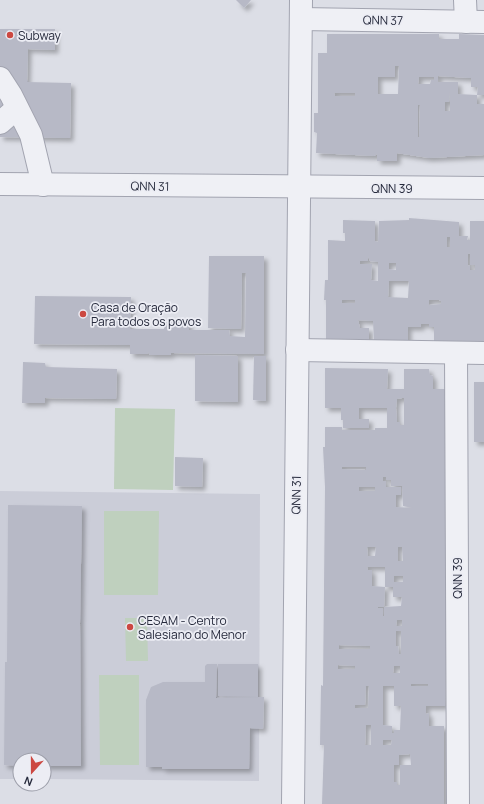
<svg xmlns="http://www.w3.org/2000/svg" width="484" height="804" viewBox="0 0 484 804" font-family="Manrope,sans-serif">
<style>
.built{fill:#cbcdd8}
.green{fill:#bfd0be}
.building{fill:#b7b9c6;fill-rule:evenodd;filter:url(#shadow)}
.lines{fill:none;stroke-linecap:round;stroke-linejoin:round}
.minor-casing{stroke:#a2a4b0;stroke-width:24}
.minor{stroke:#eff0f5;stroke-width:22}
.poi-dot{fill:#cc4841;stroke:#ecedf4;stroke-width:1.5}
.labels{text-anchor:middle;dominant-baseline:central;stroke-width:3.5;stroke-linejoin:round;paint-order:stroke}
.street-label{font-size:12px;fill:#262a3c;stroke:#ecedf4}
.poi-label{font-size:12px;fill:#262a3c;stroke:#ecedf4;text-anchor:start}
</style>
<defs>
<filter id="shadow"><feDropShadow dx="3.5" dy="3.5" stdDeviation="2" flood-color="#0004"/></filter>
</defs>
<rect width="100%" height="100%" fill="#dcdee6"/>
<path class="built" d="M 0,491 L 260,494 L 259,781 L 44,779 L 44,760 L 20,760 L 20,779 L 0,779 Z"/>
<g class="green">
<path d="M 115,408 L 175,409 L 173,490 L 114,489 Z"/>
<path d="M 104,511 L 159,511 L 158,595 L 104,595 Z"/>
<path d="M 125,618 L 147,618 L 148,661 L 126,661 Z"/>
<path d="M 99,675 L 139,675 L 139,765 L 100,765 Z"/>
</g>
<g class="building">
<path d="M 236,0 L 251,0 L 244,8 Z"/>
<path d="M 0,29 L 55,29 L 55,50 L 28,49 L 27,82 L 71,83 L 70,138 L 0,137 Z"/>
<path d="M 327,34 L 439,34 L 439,39 L 459,39 L 459,34 L 484,35 L 484,95 L 477,95 L 478,87 L 471,87 L 471,78 L 438,76 L 438,82 L 458,82 L 458,94 L 477,95 L 477,104 L 484,104 L 484,155 L 429,158 L 397,153 L 397,161 L 377,161 L 377,154 L 374,156 L 316,153 L 317,133 L 314,132 L 314,113 L 318,113 L 318,53 L 327,53 ZM 395,66 L 399,66 L 398,94 L 378,94 L 378,77 L 395,77 ZM 419,77 L 434,77 L 434,80 L 431,80 L 430,84 L 418,84 ZM 450,92 L 450,111 L 445,111 L 445,102 L 449,102 ZM 334,93 L 355,93 L 355,96 L 335,96 ZM 418,105 L 420,105 L 419,137 L 418,137 Z"/>
<path d="M 409,218 L 459,222 L 459,236 L 468,236 L 467,240 L 470,240 L 470,221 L 484,221 L 484,342 L 434,341 L 434,327 L 429,327 L 429,324 L 421,324 L 421,327 L 408,327 L 408,342 L 374,340 L 373,321 L 358,320 L 360,328 L 369,328 L 369,340 L 326,339 L 326,300 L 324,300 L 325,280 L 328,280 L 328,240 L 345,241 L 345,233 L 343,233 L 343,220 L 375,221 L 375,241 L 378,242 L 379,221 L 409,220 ZM 447,237 L 450,237 L 450,247 L 447,247 ZM 470,253 L 470,265 L 475,265 L 475,270 L 470,270 L 470,265 L 468,266 L 468,254 ZM 368,256 L 370,261 L 378,262 L 378,281 L 371,280 L 372,264 L 360,264 L 360,261 L 368,261 ZM 389,263 L 396,263 L 396,270 L 389,269 ZM 389,281 L 409,281 L 408,298 L 388,297 ZM 342,300 L 355,300 L 355,303 L 342,303 ZM 429,300 L 439,300 L 441,301 L 441,304 L 429,305 Z"/>
<path d="M 209,256 L 264,256 L 264,354 L 171,353 L 171,355 L 150,355 L 148,352 L 148,354 L 130,354 L 130,345 L 34,344 L 35,296 L 131,297 L 130,329 L 164,329 L 164,322 L 189,322 L 189,330 L 229,330 L 230,336 L 245,337 L 246,273 L 242,273 L 241,329 L 208,328 Z"/>
<path d="M 195,355 L 238,356 L 238,402 L 195,401 Z"/>
<path d="M 254,356 L 266,356 L 266,401 L 253,400 Z"/>
<path d="M 23,362 L 45,363 L 46,367 L 117,369 L 116,399 L 45,398 L 45,403 L 22,403 Z"/>
<path d="M 325,368 L 388,369 L 387,389 L 404,389 L 404,369 L 429,369 L 430,375 L 433,376 L 433,389 L 450,389 L 445,568 L 445,587 L 447,588 L 445,706 L 426,706 L 426,714 L 429,713 L 429,726 L 444,726 L 444,804 L 322,804 L 324,745 L 320,745 L 321,685 L 323,686 L 325,487 L 323,447 L 325,447 L 325,427 L 342,427 L 342,430 L 375,430 L 375,428 L 387,428 L 387,408 L 359,408 L 359,419 L 369,419 L 369,428 L 343,428 L 343,420 L 341,420 L 341,408 L 325,408 ZM 402,398 L 404,398 L 404,425 L 400,425 L 400,422 L 397,422 L 396,408 L 397,399 ZM 342,467 L 366,467 L 366,470 L 342,469 ZM 383,477 L 386,477 L 386,480 L 391,480 L 391,486 L 402,486 L 403,506 L 413,508 L 396,507 L 396,495 L 401,495 L 401,487 L 386,487 L 386,481 L 383,481 ZM 359,487 L 375,487 L 375,491 L 359,491 ZM 367,547 L 376,547 L 375,556 L 368,556 L 368,559 ZM 398,547 L 402,547 L 403,561 L 398,561 ZM 367,567 L 385,567 L 385,587 L 393,587 L 393,597 L 402,597 L 401,606 L 384,607 L 384,616 L 383,616 L 383,608 L 378,608 L 378,607 L 384,607 L 385,587 L 372,586 L 372,570 L 368,570 ZM 394,576 L 403,576 L 403,582 L 394,582 ZM 397,620 L 402,620 L 402,626 L 396,626 ZM 396,631 L 401,631 L 401,654 L 399,654 L 398,646 L 396,646 ZM 339,645 L 370,646 L 370,649 L 339,649 ZM 338,665 L 355,666 L 355,669 L 338,669 ZM 394,666 L 400,666 L 400,673 L 393,673 ZM 411,684 L 428,684 L 428,686 L 411,686 ZM 366,686 L 369,686 L 368,708 L 355,708 L 355,705 L 365,705 ZM 383,686 L 394,686 L 394,706 L 401,706 L 400,730 L 394,730 L 394,733 L 392,733 L 392,726 L 383,725 ZM 366,725 L 371,725 L 371,745 L 365,745 ZM 383,740 L 392,740 L 391,745 L 383,745 ZM 410,754 L 411,765 L 400,765 L 400,785 L 397,785 L 397,782 L 394,782 L 394,765 L 399,765 L 399,755 Z"/>
<rect x="474" y="382" width="10" height="60"/>
<path d="M 175,457 L 203,458 L 202,487 L 175,486 Z"/>
<path d="M 8,505 L 82,506 L 80,623 L 81,766 L 44,766 L 44,760 L 20,760 L 20,766 L 4,765 L 5,662 L 7,662 Z"/>
<path d="M 207,664 L 217,664 L 216,698 L 264,697 L 263,729 L 250,728 L 249,769 L 162,769 L 162,767 L 146,767 L 146,700 L 151,687 L 163,682 L 205,682 L 205,666 Z"/>
<path d="M 218,664 L 258,664 L 258,697 L 218,696 Z"/>
</g>
<g class="lines">
<g class="minor-casing">
<g id="minor">
<path d="M 465,0 L 466,22"/>
<path d="M 301,19 L 484,22"/>
<path d="M 0,78 L 11,95 L 31,135 L 43,185"/>
<path d="M 0,123 L 17,108"/>
<path d="M 0,184 L 484,188"/>
<path d="M 297,350 L 484,353"/>
<path d="M 456,353 L 458,804"/>
<path d="M 293,804 L 301,0"/>
</g>
</g>
<use href="#minor" class="minor"/>
</g>
<g class="poi-dot">
<circle cx="10" cy="35" r="4"/>
<circle cx="83" cy="314" r="4"/>
<circle cx="130" cy="627" r="4"/>
</g>
<g class="labels">
<g class="street-label">
<text transform="translate(383 20) rotate(1)">QNN 37</text>
<text transform="translate(150 186) rotate(1)">QNN 31</text>
<text x="392" y="188">QNN 39</text>
<text transform="translate(296 495) rotate(-89)">QNN 31</text>
<text transform="translate(457 578) rotate(-90)">QNN 39</text>
</g>
<g class="poi-label">
<text x="18" y="35">Subway</text>
<text x="91" y="307">Casa de Oração<tspan x="91" dy="14">Para todos os povos</tspan></text>
<text x="138" y="620">CESAM - Centro<tspan x="138" dy="14">Salesiano do Menor</tspan></text>
</g>
</g>
<g transform="translate(32 772) rotate(201)"><circle r="19" fill="#ecedf4" stroke="#9d9faa"/>
<path d="M0-3L7 15L0 10L-7 15Z" fill="#cc4841"/>
<text y="-6" font-size="11" font-weight="bold" text-anchor="middle" fill="#262a3c">N</text>
</g>
</svg>
